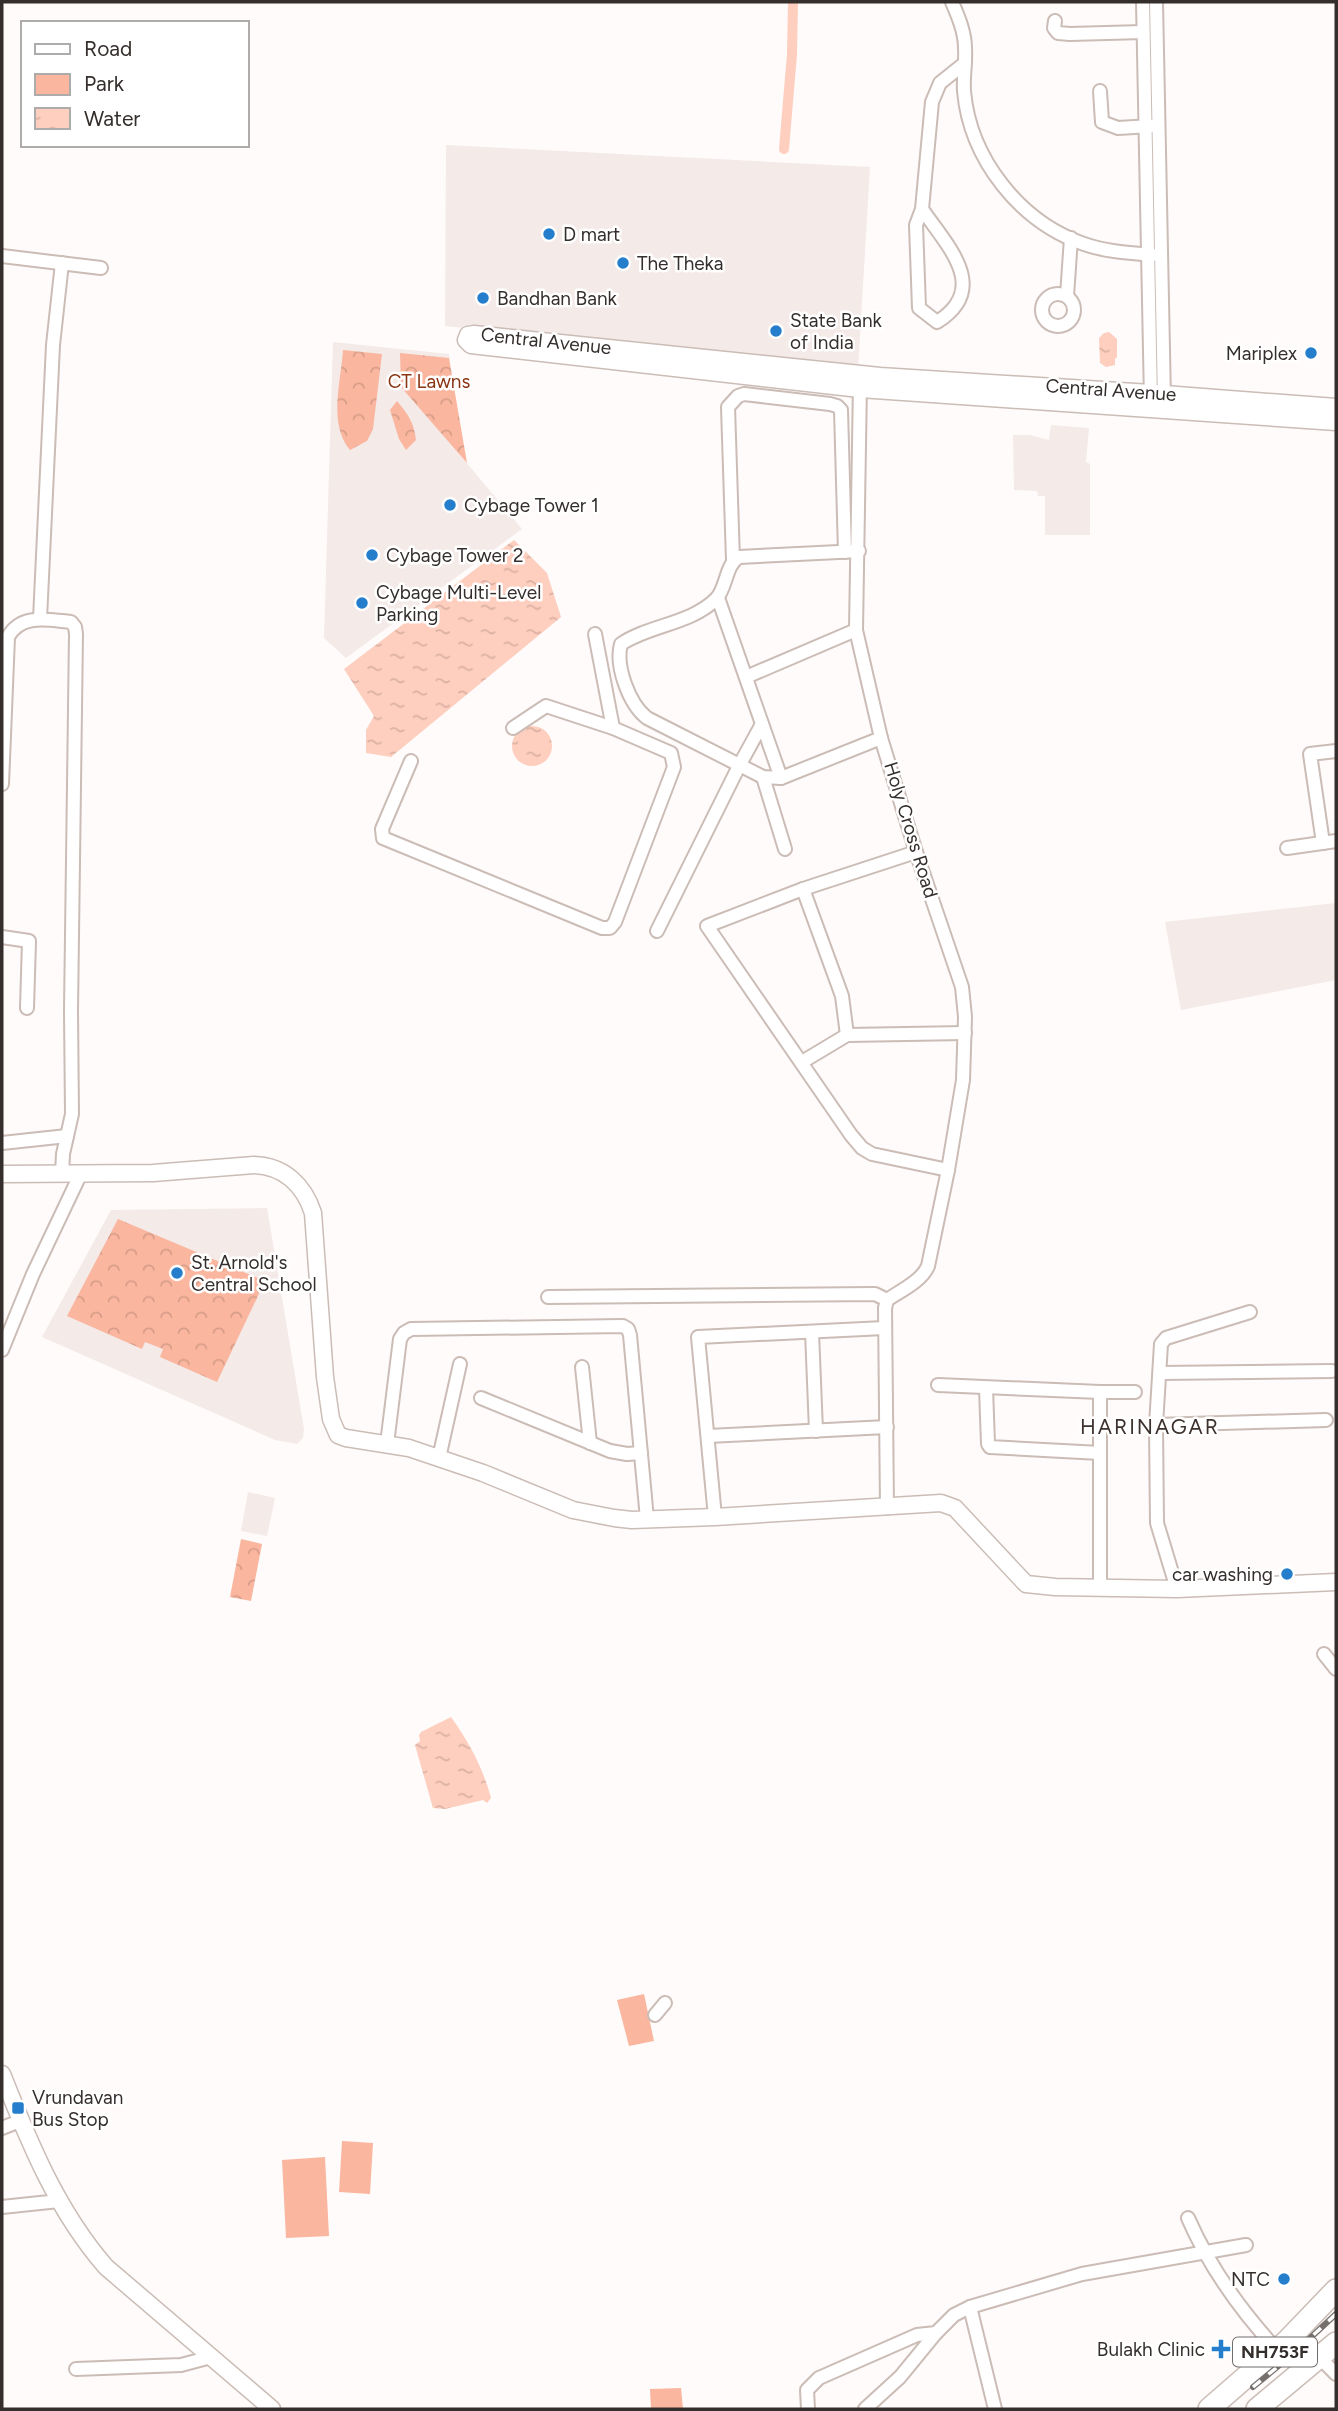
<svg xmlns="http://www.w3.org/2000/svg" width="1338" height="2411" viewBox="0 0 1338 2411" font-family="Figtree,sans-serif">
<style>
.built{fill:#f4eae7}
.green{fill:#fab69f}
.forest{fill:url(#forest-crowns)}
.water{fill:url(#water-ripples)}
.lines{fill:none;stroke-linecap:round;stroke-linejoin:round}
.canal{stroke:#fecebe;stroke-width:10}
.minor-casing{stroke:#cbbcb6;stroke-width:16}
.tertiary-casing{stroke:#cbbcb6;stroke-width:19}
.trunk-casing{stroke:#cbbcb6;stroke-width:24}
.minor{stroke:#fff;stroke-width:12}
.tertiary{stroke:#fff;stroke-width:16}
.trunk{stroke:#fff;stroke-width:21}
.rail-casing{stroke:#75706e;stroke-width:6}
.rail{stroke:#fff;stroke-width:3.5;stroke-dasharray:10;stroke-linecap:butt}
.poi-dot{fill:#247ecb;stroke:#fff;stroke-width:2.5}
.labels{text-anchor:middle;dominant-baseline:central;stroke-width:5;stroke-linejoin:round;paint-order:stroke}
.shield{fill:#fff;stroke:#716d6b;stroke-width:2}
.shield-label{font-size:18px;font-weight:bold;fill:#342e2c}
.poi-label{font-size:19px;fill:#342e2c;stroke:#fff;text-anchor:start}
.street-label{font-size:19px;fill:#342e2c;stroke:#fff}
.park-label{font-size:19px;fill:#8b3412;stroke:#fff}
.neighbourhood-label{font-size:21px;letter-spacing:2px;fill:#3d312d;stroke:#fff}
</style>
<defs>
<pattern id="forest-crowns" width="20" height="18" patternUnits="userSpaceOnUse" patternTransform="scale(1.75)"><rect width="20" height="18" fill="#fab69f"/><path d="M2 6a3 3 0 1 1 6 0M12 15a3 3 0 1 1 6 0" fill="none" stroke="#d79d89"/></pattern>
<pattern id="water-ripples" width="26" height="14" patternUnits="userSpaceOnUse" patternTransform="scale(1.75)"><rect width="26" height="14" fill="#fecebe"/><path d="M2 4q2-2 4 0t4 0M15 11q2-2 4 0t4 0" fill="none" stroke="#dab1a3"/></pattern>
</defs>
<rect width="100%" height="100%" fill="#fefbfa"/>
<g class="built">
<path d="M 446,145 L 870,167 L 858,370 L 445,326 Z"/>
<path d="M 333,342 L 449,354 L 460,455 L 522,529 L 346,658 L 324,638 Z"/>
<path d="M 1051,425 L 1089,428 L 1086,462 L 1090,464 L 1090,535 L 1045,535 L 1045,496 L 1038,496 L 1037,491 L 1014,490 L 1013,435 L 1030,435 L 1049,440 Z"/>
<path d="M 1336,903 L 1336,980 L 1181,1010 L 1165,922 Z"/>
<path d="M 267,1208 L 304,1429 L 303,1438 L 297,1444 L 275,1440 L 42,1337 L 111,1210 Z"/>
<path d="M 248,1492 L 275,1498 L 267,1536 L 241,1531 Z"/>
</g>
<g class="green">
<path d="M 644,1994 L 654,2041 L 629,2046 L 617,2000 Z"/>
<path d="M 342,2141 L 373,2143 L 370,2194 L 339,2192 Z"/>
<path d="M 325,2157 L 329,2236 L 286,2238 L 282,2160 Z"/>
<path d="M 681,2388 L 683,2409 L 651,2409 L 650,2389 Z"/>
</g>
<g class="forest">
<path d="M 343,350 L 382,354 L 373,429 L 367,441 L 350,450 C 328,424 341,381 343,350 Z"/>
<path d="M 400,353 L 449,358 L 467,463 L 401,387 Z"/>
<path d="M 397,401 C 408,414 414,423 416,440 L 406,450 L 399,439 L 390,410 Z"/>
<path d="M 118,1219 L 265,1281 L 217,1382 L 160,1357 L 163,1349 L 145,1342 L 142,1349 L 67,1316 Z"/>
<path d="M 241,1539 L 262,1544 L 251,1601 L 230,1597 Z"/>
</g>
<g class="water">
<path d="M 1109,332 L 1117,339 L 1117,357 L 1115,359 L 1115,365 L 1106,367 L 1100,363 L 1099,338 L 1104,333 Z"/>
<path d="M 514,540 L 547,573 L 561,617 L 391,757 L 366,753 L 366,730 L 374,716 L 344,669 Z"/>
<circle cx="532" cy="746" r="20"/>
<path d="M 451,1717 C 469,1742 483,1768 491,1798 L 487,1803 L 483,1800 L 445,1809 L 433,1808 L 415,1745 L 420,1741 L 419,1735 L 421,1732 Z"/>
</g>
<g class="lines">
<path class="canal" d="M 784,149 L 792,54 L 793,2"/>
<g class="minor-casing">
<g id="minor">
<path d="M 952,2 C 958,16 965,32 965,48 C 966,62 963,77 964,91 C 970,159 1020,222 1084,244 C 1107,252 1130,253 1153,255"/>
<path d="M 1143,2 L 1151,400"/>
<path d="M 1156,2 L 1164,400"/>
<path d="M 1055,21 L 1054,28 L 1058,33 L 1070,34 L 1143,32"/>
<path d="M 1100,91 L 1102,122 L 1118,128 L 1151,126"/>
<path d="M 922,209 C 947,246 991,288 937,322 L 919,308 L 916,225 L 922,209 L 932,102 L 940,83 L 965,63"/>
<path d="M 2,256 L 101,268"/>
<circle cx="1058" cy="310" r="16"/>
<path d="M 1067,296 L 1071,238"/>
<path d="M 860,383 L 856,630 L 881,738 L 916,852 L 962,987 L 965,1017 L 963,1080 L 948,1170 L 928,1266 C 922,1281 900,1291 887,1300 L 885,1308 L 887,1508"/>
<path d="M 859,551 L 739,557 C 725,565 727,588 716,599 C 691,624 649,625 621,644 C 615,666 629,704 647,718 L 763,777 L 781,778 L 881,738"/>
<path d="M 733,560 L 728,407 L 738,396 L 744,394 L 830,404 L 837,406 L 841,410 L 845,552"/>
<path d="M 718,598 L 781,778"/>
<path d="M 40,619 L 53,345 L 62,263"/>
<path d="M 595,634 L 613,728"/>
<path d="M 746,677 L 856,630"/>
<path d="M 411,761 L 382,829 L 383,838 L 602,928 L 610,928 L 615,922 L 674,767 L 671,753 L 613,728 L 546,706 L 513,728"/>
<path d="M 763,777 L 785,849"/>
<path d="M 2,784 L 8,637 C 21,613 48,620 71,622 L 75,627 L 76,634 L 71,1011 L 72,1114 L 63,1154 L 62,1174"/>
<path d="M 1323,843 L 1310,754 L 1336,751"/>
<path d="M 1287,848 L 1336,841"/>
<path d="M 916,852 L 803,889 L 707,926 L 851,1135 L 862,1148 L 872,1154 L 948,1170"/>
<path d="M 803,889 L 842,996 L 847,1035"/>
<path d="M 657,931 L 739,766 L 762,724"/>
<path d="M 2,937 L 29,941 L 27,1008"/>
<path d="M 802,1062 L 847,1035 L 965,1033"/>
<path d="M 2,1143 L 67,1136"/>
<path d="M 548,1297 L 875,1294 L 887,1300"/>
<path d="M 812,1332 L 816,1431"/>
<path d="M 2,1350 L 33,1274 L 81,1173"/>
<path d="M 582,1367 L 590,1443"/>
<path d="M 1160,1373 L 1332,1371"/>
<path d="M 938,1385 L 1100,1392 L 1135,1392"/>
<path d="M 986,1388 L 988,1444 L 990,1447 L 1100,1453"/>
<path d="M 1100,1392 L 1100,1588"/>
<path d="M 481,1398 L 610,1451 L 627,1454 L 641,1453"/>
<path d="M 1156,1425 L 1326,1420"/>
<path d="M 708,1436 L 887,1427"/>
<path d="M 387,1444 L 400,1339 L 404,1333 L 411,1329 L 623,1326 L 628,1329 L 630,1335 L 647,1519"/>
<path d="M 439,1458 L 460,1364"/>
<path d="M 715,1517 L 698,1337 L 884,1328"/>
<path d="M 1177,1589 L 1157,1523 L 1156,1425 L 1161,1344 L 1166,1338 L 1250,1312"/>
<path d="M 1324,1654 L 1336,1669"/>
<path d="M 655,2015 L 665,2003"/>
<path d="M 2,2128 L 20,2121"/>
<path d="M 2,2207 L 59,2201"/>
<path d="M 1188,2218 C 1209,2266 1241,2311 1277,2350"/>
<path d="M 970,2307 L 995,2409"/>
<path d="M 1320,2358 L 1336,2374"/>
<path d="M 76,2369 L 181,2365 L 211,2357"/>
<path d="M 808,2409 L 807,2390 L 819,2378 L 917,2335 L 936,2333 L 954,2315 L 970,2307 L 1082,2274 L 1246,2245"/>
<path d="M 865,2409 L 900,2377 L 936,2333"/>
</g>
</g>
<g class="tertiary-casing">
<g id="tertiary">
<path d="M 1336,407 L 1151,393 L 880,376 L 474,334 L 468,335 L 466,340 L 471,345 L 860,389 L 1336,422"/>
<path d="M 2,1174 L 153,1173 L 254,1165 C 284,1166 304,1185 313,1213 L 325,1377 L 331,1419 L 338,1435 L 346,1438 L 409,1448 L 483,1473 L 573,1510 L 614,1518 L 632,1520 L 715,1517 L 941,1503 L 955,1508 L 1026,1584 L 1055,1587 L 1177,1589 L 1336,1582"/>
<path d="M 2,2074 C 29,2142 57,2211 106,2267 L 272,2409"/>
</g>
</g>
<g class="trunk-casing">
<g id="trunk">
<path d="M 1209,2409 L 1287,2341 L 1336,2290"/>
<path d="M 1257,2409 L 1336,2343"/>
</g>
</g>
<use href="#minor" class="minor"/>
<use href="#tertiary" class="tertiary"/>
<use href="#trunk" class="trunk"/>
<g class="rail-casing">
<path id="rail" d="M 1253,2387 L 1293,2354 L 1336,2314"/>
</g>
<use href="#rail" class="rail"/>
</g>
<g class="poi-dot">
<circle cx="549" cy="234" r="7"/>
<circle cx="623" cy="263" r="7"/>
<circle cx="483" cy="298" r="7"/>
<circle cx="776" cy="331" r="7"/>
<circle cx="1311" cy="353" r="7"/>
<circle cx="450" cy="505" r="7"/>
<circle cx="372" cy="555" r="7"/>
<circle cx="362" cy="603" r="7"/>
<circle cx="177" cy="1273" r="7"/>
<circle cx="1287" cy="1574" r="7"/>
<rect x="11" y="2101" width="14" height="14" rx="3.5"/>
<circle cx="1284" cy="2279" r="7"/>
<path d="M1217.5 2338.5h7v7h7v7h-7v7h-7v-7h-7v-7h7z"/>
</g>
<g class="labels">
<rect class="shield" x="1233" y="2337.5" width="84" height="29" rx="5"/>
<g class="shield-label">
<text x="1275" y="2352">NH753F</text>
</g>
<g class="poi-label">
<text x="563" y="234">D mart</text>
<text x="637" y="263">The Theka</text>
<text x="497" y="298">Bandhan Bank</text>
<text x="790" y="320">State Bank<tspan x="790" dy="22">of India</tspan></text>
<text x="1297" y="353" text-anchor="end">Mariplex</text>
<text x="464" y="505">Cybage Tower 1</text>
<text x="386" y="555">Cybage Tower 2</text>
<text x="376" y="592">Cybage Multi-Level<tspan x="376" dy="22">Parking</tspan></text>
<text x="191" y="1262">St. Arnold's<tspan x="191" dy="22">Central School</tspan></text>
<text x="1273" y="1574" text-anchor="end">car washing</text>
<text x="32" y="2097">Vrundavan<tspan x="32" dy="22">Bus Stop</tspan></text>
<text x="1270" y="2279" text-anchor="end">NTC</text>
<text x="1205" y="2349" text-anchor="end">Bulakh Clinic</text>
</g>
<g class="street-label">
<text transform="translate(546 341) rotate(6)">Central Avenue</text>
<text transform="translate(1111 390) rotate(4)">Central Avenue</text>
<text transform="translate(911 830) rotate(73)">Holy Cross Road</text>
</g>
<g class="park-label">
<text x="429" y="381">CT Lawns</text>
</g>
<g class="neighbourhood-label">
<text x="1150" y="1426">HARINAGAR</text>
</g>
</g>
<rect width="1338" height="2411" fill="none" stroke="#342e2c" stroke-width="7"/>
<rect x="21" y="21" width="228" height="126" fill="#ffffff" stroke="#aeabab" stroke-width="2"/>
<rect x="35" y="44" width="35" height="10" fill="#ffffff" stroke="#aeabab" stroke-width="2"/>
<text x="84" y="56" font-size="21" fill="#342e2c">Road</text>
<rect x="35" y="74" width="35" height="21" fill="#fab69f" stroke="#aeabab" stroke-width="2"/>
<text x="84" y="91" font-size="21" fill="#342e2c">Park</text>
<rect x="35" y="108" width="35" height="21" fill="url(#water-ripples)" stroke="#aeabab" stroke-width="2"/>
<text x="84" y="126" font-size="21" fill="#342e2c">Water</text>
</svg>
